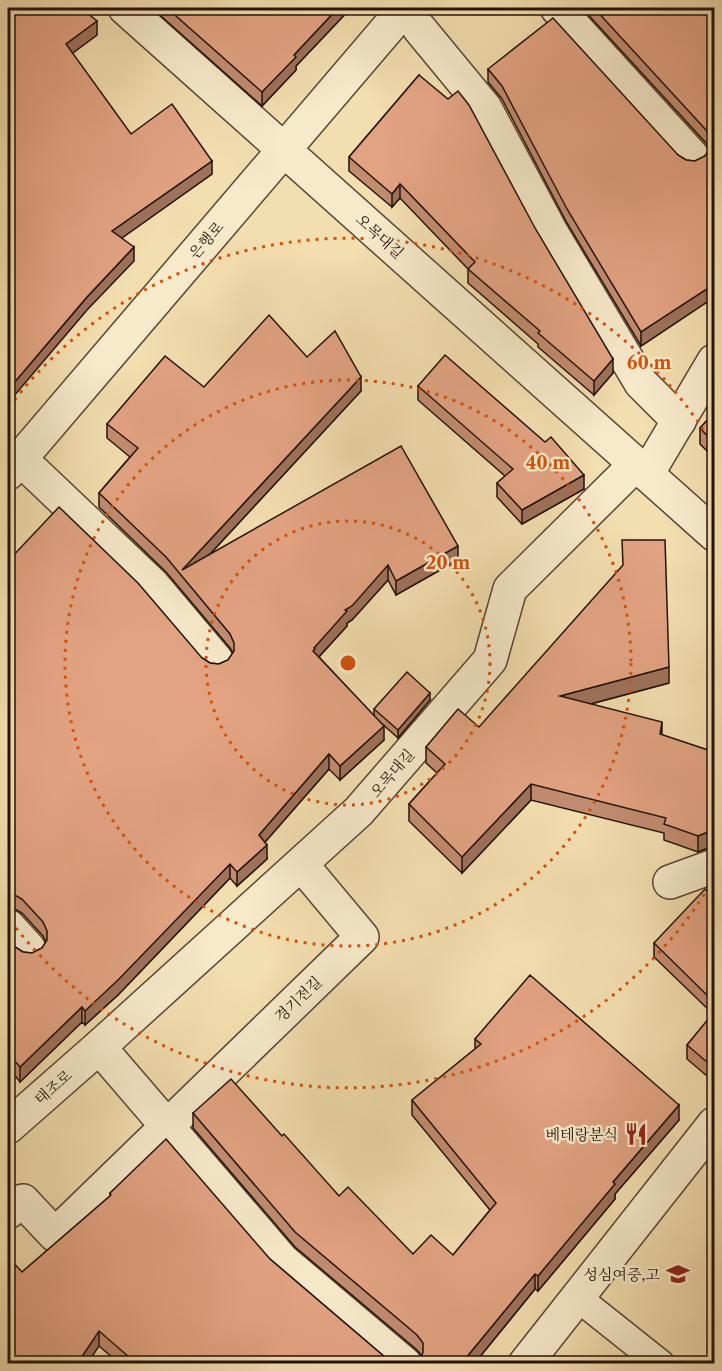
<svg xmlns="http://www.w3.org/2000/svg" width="722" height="1371" viewBox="0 0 722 1371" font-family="'Libre Caslon Text','Noto Serif KR',serif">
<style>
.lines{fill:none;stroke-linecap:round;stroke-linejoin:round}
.service-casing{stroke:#574533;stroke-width:30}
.minor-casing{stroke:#574533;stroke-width:36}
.service{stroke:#f7eacb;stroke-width:27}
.minor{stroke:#f7eacb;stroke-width:33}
.wall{fill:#c28c70;stroke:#23120a;stroke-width:1.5}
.shaded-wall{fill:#9e725b;stroke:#23120a;stroke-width:1.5}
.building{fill:#e2a382;stroke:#23120a;stroke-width:1.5}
.ring{fill:none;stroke:#d4520c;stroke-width:3;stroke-dasharray:3 6}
.labels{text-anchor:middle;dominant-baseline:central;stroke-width:5;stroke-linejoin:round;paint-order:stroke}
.street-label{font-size:15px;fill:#23120a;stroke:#f7eacb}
.poi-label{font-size:15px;fill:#23120a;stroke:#f7eacb;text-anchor:end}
.centre{fill:#d4520c;stroke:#f7eacb;stroke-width:3}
.ring-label{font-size:18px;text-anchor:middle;font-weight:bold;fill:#d4520c;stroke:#f7eacb;stroke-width:5;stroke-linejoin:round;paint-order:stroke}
</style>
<rect width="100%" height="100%" fill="#f3deaf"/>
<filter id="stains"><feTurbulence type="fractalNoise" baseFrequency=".00333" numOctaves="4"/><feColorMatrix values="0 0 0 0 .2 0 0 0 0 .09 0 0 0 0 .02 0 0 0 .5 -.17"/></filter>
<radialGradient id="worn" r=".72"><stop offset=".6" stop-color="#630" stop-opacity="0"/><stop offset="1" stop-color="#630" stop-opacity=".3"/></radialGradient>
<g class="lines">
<g class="service-casing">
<path id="service" d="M 578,1298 L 661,1364"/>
</g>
<g class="minor-casing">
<g id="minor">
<path d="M 125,8 L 714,534"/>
<path d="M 557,8 L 692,156"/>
<path d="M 419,28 L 485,108 L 551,232 L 641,383 L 679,421"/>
<path d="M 34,472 L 152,584 L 216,660"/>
<path d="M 8,473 L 405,8"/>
<path d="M 647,474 L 714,361"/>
<path d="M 670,882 L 714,866"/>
<path d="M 8,926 L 29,949"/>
<path d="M 99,1047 L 282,1260 L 405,1364"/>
<path d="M 8,1127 L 99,1047 L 359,811 L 490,660 L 510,589 L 636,464"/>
<path d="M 8,1212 L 23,1201 L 55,1235 L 362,937 L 301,864"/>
<path d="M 525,1364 L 714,1124"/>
</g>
</g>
<use href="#service" class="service"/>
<use href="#minor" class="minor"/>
</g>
<g class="wall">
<path d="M 152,8 L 351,8 L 296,66 L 296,70 L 262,106 Z"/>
<path d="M 582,8 L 714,8 L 714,293 L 710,300 L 641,346 L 567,223 L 502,99 L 488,82 L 488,69 L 678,155 L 686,160 L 695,161 L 705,156 L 709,150 L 706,143 Z"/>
<path d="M 419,75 L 613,373 L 594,395 L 538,347 L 538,344 L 468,283 L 468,269 L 400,198 L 392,207 L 349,171 L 349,157 Z"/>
<path d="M 307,357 L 361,391 L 210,554 L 458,560 L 396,595 L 388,580 L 352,620 L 347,623 L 347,626 L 319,657 L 374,716 L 374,709 L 430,700 L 398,738 L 380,722 L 384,740 L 340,780 L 329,769 L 265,842 L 267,859 L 237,886 L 230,878 L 118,995 L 85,1025 L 82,1022 L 20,1082 L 8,1067 L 8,939 L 15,947 L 23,952 L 32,953 L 42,948 L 46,942 L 43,936 L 22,913 L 13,908 L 8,908 L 8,561 L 202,658 L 210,663 L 219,664 L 228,660 L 233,653 L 230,648 L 166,572 L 99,507 L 99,493 L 130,457 L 107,438 L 107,424 L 204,387 Z"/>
<path d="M 418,386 L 584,489 L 522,524 L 497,497 L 497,483 L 505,476 L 418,400 Z"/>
<path d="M 714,413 L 714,458 L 700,444 L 700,428 Z"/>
<path d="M 669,683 L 591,704 L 662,735 L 714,752 L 714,848 L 708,848 L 698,852 L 664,840 L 664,833 L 531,800 L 462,873 L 409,821 L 409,804 L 437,773 L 426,763 L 426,747 L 479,727 Z"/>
<path d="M 714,899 L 714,1082 L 687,1059 L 687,1045 L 713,1014 L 654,957 L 654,943 Z"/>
<path d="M 475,1039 L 679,1120 L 615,1194 L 615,1199 L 538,1291 L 535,1289 L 474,1364 L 416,1364 L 420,1361 L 422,1356 L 417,1350 L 295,1247 L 193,1128 L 193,1113 L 282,1136 L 339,1196 L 413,1254 L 453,1255 L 490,1210 L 412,1115 L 412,1100 L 475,1049 Z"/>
<path d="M 110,1193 L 270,1259 L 393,1364 L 120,1364 L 99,1346 L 22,1272 L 110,1196 Z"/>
</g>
<g class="shaded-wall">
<path d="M 338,8 L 351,8 L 296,66 L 296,70 L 262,106 L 262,92 L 294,55 Z"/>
<path d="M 97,21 L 97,35 L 66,58 L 66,44 Z"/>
<path d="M 212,161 L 212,174 L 112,245 L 112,231 Z"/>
<path d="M 400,184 L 400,198 L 392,207 L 392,194 Z"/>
<path d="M 134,247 L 134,261 L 87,310 L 8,403 L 8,390 L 87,297 Z"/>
<path d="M 714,279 L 714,293 L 710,300 L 641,346 L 641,332 Z"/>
<path d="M 613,359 L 613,373 L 594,395 L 594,381 Z"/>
<path d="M 361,377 L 361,391 L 186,580 L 182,570 Z"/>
<path d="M 584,475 L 584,489 L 522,524 L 522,510 Z"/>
<path d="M 458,546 L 458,560 L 396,595 L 396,581 Z"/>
<path d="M 388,565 L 388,580 L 352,620 L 347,623 L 347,626 L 315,661 L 313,651 L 314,648 L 345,610 Z"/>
<path d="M 669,667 L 669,683 L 560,712 L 560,696 Z"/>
<path d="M 430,693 L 430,700 L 398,738 L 398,730 Z"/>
<path d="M 662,722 L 662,738 L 660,734 Z"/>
<path d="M 384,726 L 384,740 L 340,780 L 340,766 Z"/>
<path d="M 329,754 L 329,769 L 259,849 L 259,835 Z"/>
<path d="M 531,784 L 531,800 L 462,873 L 462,857 Z"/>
<path d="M 708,832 L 708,848 L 698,852 L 698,836 Z"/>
<path d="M 267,845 L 267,859 L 237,886 L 237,872 Z"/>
<path d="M 230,864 L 230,878 L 118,995 L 85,1025 L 85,1011 Z"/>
<path d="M 82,1007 L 82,1022 L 20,1082 L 20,1067 Z"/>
<path d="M 679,1105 L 679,1120 L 615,1194 L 615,1199 L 538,1291 L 538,1276 L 613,1182 Z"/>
<path d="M 535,1274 L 535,1289 L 474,1364 L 461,1364 Z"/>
<path d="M 99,1331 L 99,1346 L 87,1364 L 77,1364 Z"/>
</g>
<g class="building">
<path d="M 8,8 L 81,8 L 97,21 L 66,44 L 131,134 L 172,104 L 212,161 L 112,231 L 134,247 L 87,297 L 8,390 Z"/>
<path d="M 167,8 L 338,8 L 294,55 L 296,57 L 262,92 Z"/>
<path d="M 594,8 L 714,8 L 714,279 L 710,287 L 641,332 L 567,209 L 502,86 L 488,69 L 553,18 L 678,155 L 686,160 L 695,161 L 705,156 L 710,148 L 710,139 L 706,130 Z"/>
<path d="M 419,75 L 448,99 L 458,91 L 469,105 L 535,228 L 613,359 L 594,381 L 538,333 L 540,331 L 468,269 L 475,262 L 400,184 L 392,194 L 349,157 Z"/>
<path d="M 269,315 L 307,357 L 335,331 L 361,377 L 182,570 L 401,446 L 458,546 L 396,581 L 388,565 L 352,606 L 345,610 L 347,611 L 314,648 L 315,649 L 313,651 L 384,726 L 340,766 L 329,754 L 259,835 L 267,845 L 237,872 L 230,864 L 118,980 L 85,1011 L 82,1007 L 20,1067 L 8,1053 L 8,939 L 15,947 L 23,952 L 32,953 L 42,948 L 47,940 L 47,931 L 43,922 L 22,899 L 13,894 L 8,894 L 8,561 L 59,507 L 138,583 L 202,658 L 210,663 L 219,664 L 228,660 L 234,651 L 234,643 L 230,634 L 166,557 L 99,493 L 138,448 L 107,424 L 165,356 L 204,387 Z"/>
<path d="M 445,355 L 545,442 L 551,437 L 584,475 L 522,510 L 497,483 L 513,469 L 418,386 Z"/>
<path d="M 714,413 L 714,443 L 700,428 Z"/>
<path d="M 622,540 L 665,540 L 669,667 L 560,696 L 662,722 L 660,734 L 714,752 L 714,831 L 708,832 L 698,836 L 664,824 L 666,818 L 531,784 L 462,857 L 409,804 L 445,764 L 426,747 L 458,709 L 479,727 L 623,565 Z"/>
<path d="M 407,672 L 430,693 L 398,730 L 374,709 Z"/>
<path d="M 705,889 L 714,899 L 714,1002 L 654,943 Z"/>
<path d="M 530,975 L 679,1105 L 613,1182 L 615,1184 L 538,1276 L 535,1274 L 461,1364 L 416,1364 L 420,1361 L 423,1352 L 423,1343 L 417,1335 L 295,1232 L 193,1113 L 231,1079 L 282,1136 L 284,1134 L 339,1196 L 348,1187 L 413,1254 L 431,1235 L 453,1255 L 496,1203 L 412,1100 L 481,1044 L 475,1039 Z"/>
<path d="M 714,1012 L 714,1068 L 687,1045 Z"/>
<path d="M 166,1139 L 270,1259 L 393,1364 L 137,1364 L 99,1331 L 77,1364 L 8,1364 L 8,1261 L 10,1259 L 22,1272 L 111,1195 L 110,1193 Z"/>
</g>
<g class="ring">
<circle cx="348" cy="663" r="142"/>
<circle cx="348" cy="663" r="283"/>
<path d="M714 879A425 425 0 0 1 9 919M9 407A425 425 0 0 1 714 447"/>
</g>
<defs>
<g id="restaurant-bare" transform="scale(1.8)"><path d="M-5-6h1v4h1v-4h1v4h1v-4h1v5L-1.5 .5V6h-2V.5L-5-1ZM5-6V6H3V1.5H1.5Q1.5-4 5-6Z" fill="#8f2418" stroke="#f7eacb" stroke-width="2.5" paint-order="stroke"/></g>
<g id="school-bare" transform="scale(1.8)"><path d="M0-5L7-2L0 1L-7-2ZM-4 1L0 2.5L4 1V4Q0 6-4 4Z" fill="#8f2418" stroke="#f7eacb" stroke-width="2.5" paint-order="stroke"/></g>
</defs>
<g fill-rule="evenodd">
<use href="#restaurant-bare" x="636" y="1134"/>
<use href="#school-bare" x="678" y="1274"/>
</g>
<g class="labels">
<g class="street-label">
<text transform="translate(380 236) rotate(42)">오목대길</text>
<text transform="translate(206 240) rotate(-49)">은행로</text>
<text transform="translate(392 773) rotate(-49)">오목대길</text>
<text transform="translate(298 999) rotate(-44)">경기전길</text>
<text transform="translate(53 1087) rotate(-41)">태조로</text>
</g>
<g class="poi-label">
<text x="618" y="1134">베테랑분식</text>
<text x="660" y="1274">성심여중,고</text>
</g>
</g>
<circle cx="348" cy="663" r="9" class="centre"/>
<g class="ring-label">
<text x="649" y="369">60 m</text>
<text x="548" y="469">40 m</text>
<text x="448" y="569">20 m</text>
</g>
<rect width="722" height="1371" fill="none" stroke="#f3deaf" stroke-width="30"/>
<rect x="9" y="9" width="704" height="1353" fill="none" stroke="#23120a" stroke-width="3"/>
<rect x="15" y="15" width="692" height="1341" fill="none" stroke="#23120a" stroke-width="1.5"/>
<rect width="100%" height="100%" filter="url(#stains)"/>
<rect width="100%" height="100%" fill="url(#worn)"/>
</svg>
